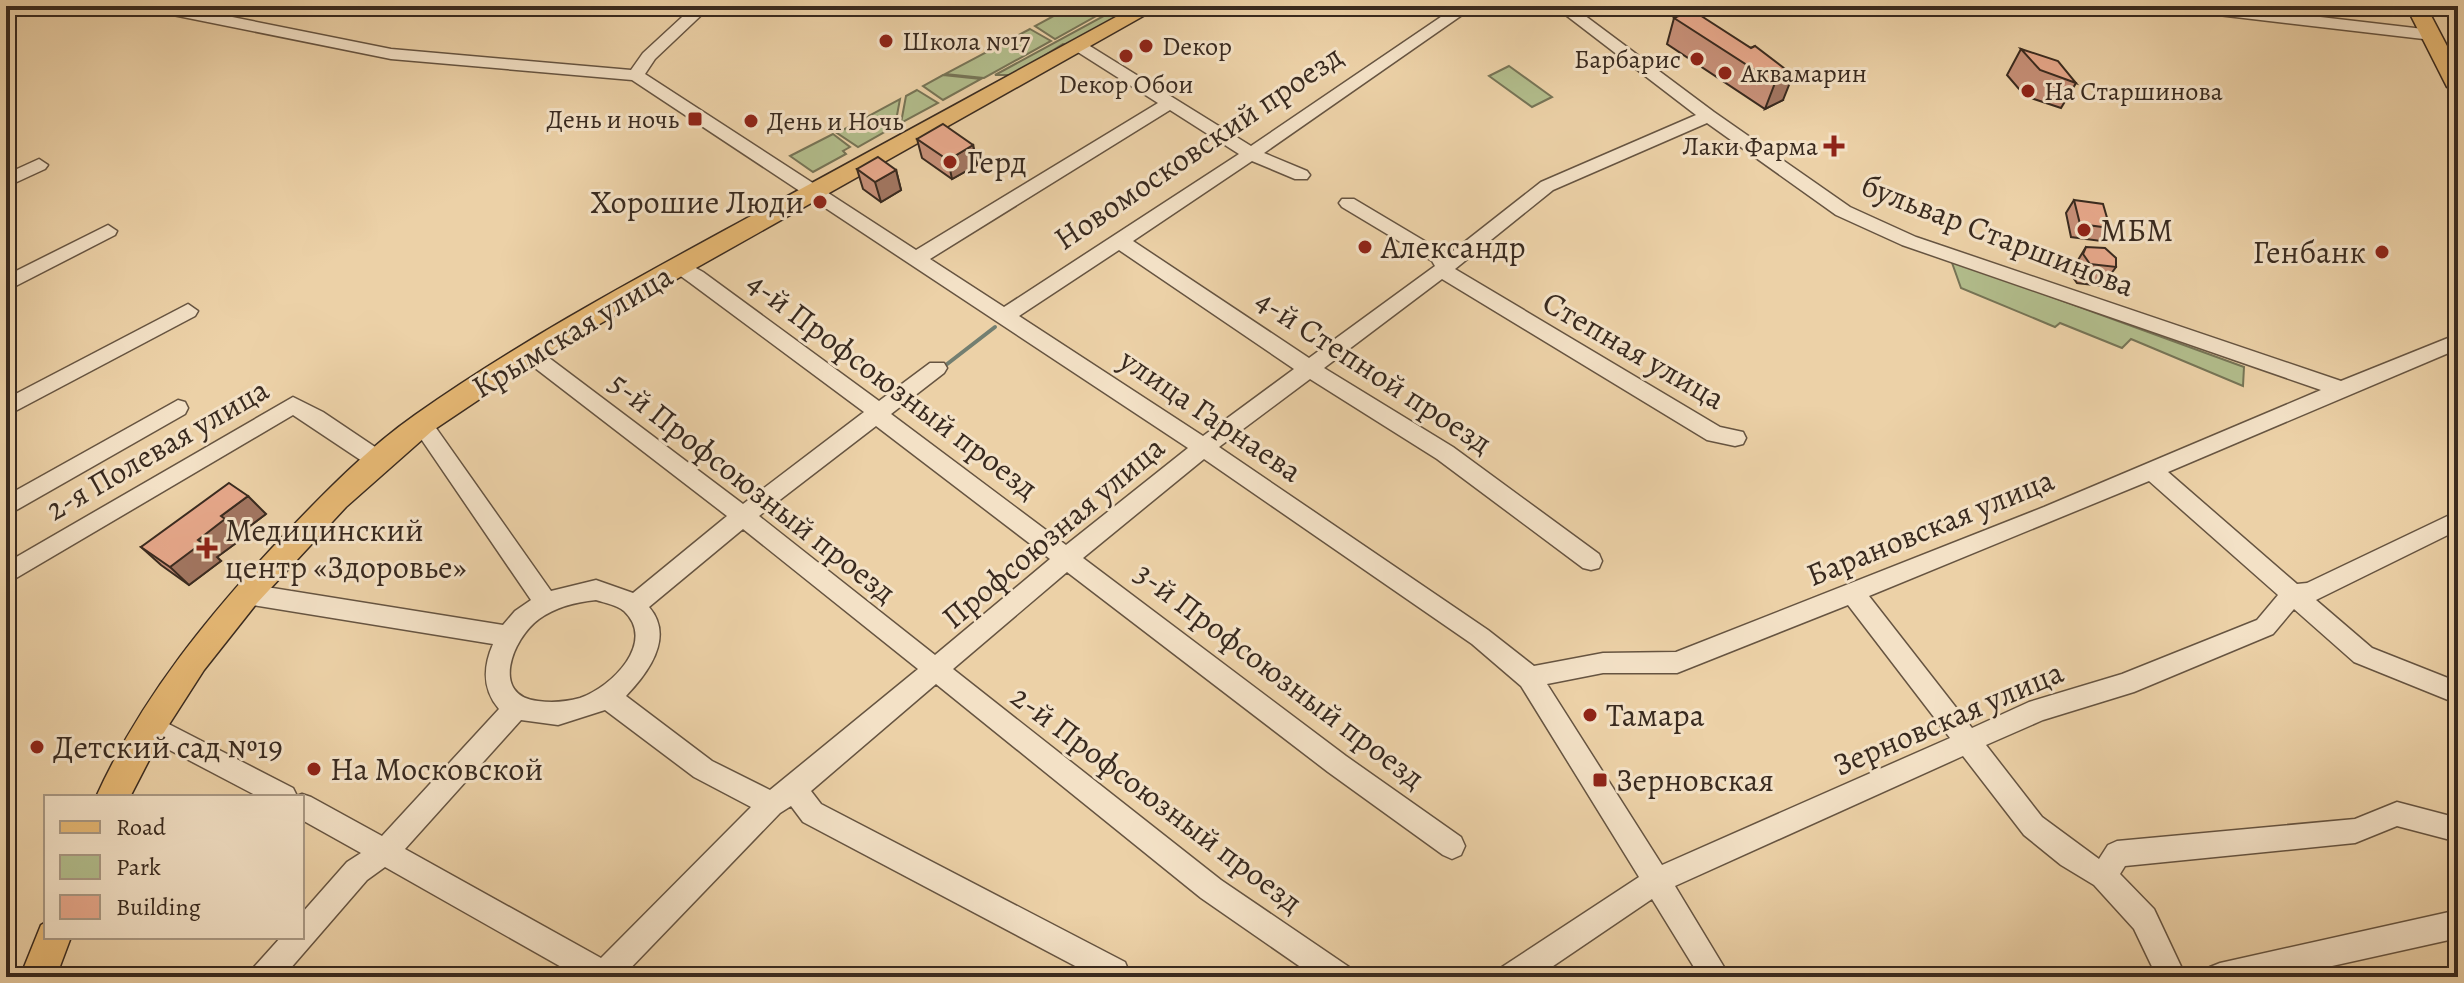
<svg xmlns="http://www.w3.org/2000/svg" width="2464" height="983" viewBox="0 0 2464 983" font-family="Alegreya,serif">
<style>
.green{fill:#b2bd8c;stroke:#767456;stroke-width:2}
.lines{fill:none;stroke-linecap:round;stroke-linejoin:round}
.stream{stroke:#737f71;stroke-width:4}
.minor-casing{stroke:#665441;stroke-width:3}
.major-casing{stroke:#392a1f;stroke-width:3}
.minor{fill:#f3e1c6;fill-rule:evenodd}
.major{fill:#e6b874;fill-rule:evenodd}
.wall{fill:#c79078;stroke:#392a1f;stroke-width:2}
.shaded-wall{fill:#a27661;stroke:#392a1f;stroke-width:2}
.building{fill:#e7a88b;stroke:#392a1f;stroke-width:2}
.poi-dot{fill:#8f2418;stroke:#f3e1c6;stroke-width:3}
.labels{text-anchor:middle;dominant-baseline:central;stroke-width:6;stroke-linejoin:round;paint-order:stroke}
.far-poi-label{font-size:26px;fill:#392a1f;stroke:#f3e1c6;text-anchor:start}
.street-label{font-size:32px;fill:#392a1f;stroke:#f3e1c6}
.poi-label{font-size:32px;fill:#392a1f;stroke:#f3e1c6;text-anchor:start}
</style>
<rect width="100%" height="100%" fill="#ecd1a7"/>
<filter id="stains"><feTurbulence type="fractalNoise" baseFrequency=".0025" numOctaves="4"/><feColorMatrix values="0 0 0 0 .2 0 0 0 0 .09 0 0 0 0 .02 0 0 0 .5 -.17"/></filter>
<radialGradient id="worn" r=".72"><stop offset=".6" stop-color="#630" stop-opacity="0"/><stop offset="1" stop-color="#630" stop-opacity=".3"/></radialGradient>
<g class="green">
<path d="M 1072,6 L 1114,6 L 1055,39 L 1035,26 Z"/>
<path d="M 1122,6 L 1139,6 L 1069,45 L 1063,44 L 1013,75 L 995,75 Z"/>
<path d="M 1030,29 L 1051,41 L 984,78 L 945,74 Z"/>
<path d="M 1509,66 L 1552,97 L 1532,107 L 1489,76 Z"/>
<path d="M 943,75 L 981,79 L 943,100 L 923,86 Z"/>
<path d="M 917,90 L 938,103 L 901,123 L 906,96 Z"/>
<path d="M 900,99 L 895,126 L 858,147 L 837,133 Z"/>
<path d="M 833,134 L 850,147 L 843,151 L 846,154 L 813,172 L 790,156 Z"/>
<path d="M 1951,260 L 2244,367 L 2243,386 L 2131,339 L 2122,348 L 2060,323 L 2055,327 L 1961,288 Z"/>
</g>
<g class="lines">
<path class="stream" d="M 942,368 L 995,327"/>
<g class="minor-casing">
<g id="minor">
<path d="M 145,6 L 177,6 L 391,49 L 631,70 L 643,53 L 694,6 L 711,6 L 655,59 L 645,74 L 916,250 L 1158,103 L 1073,49 L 1073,43 L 1085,43 L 1251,146 L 1457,6 L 1475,6 L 1264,153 L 1307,171 L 1310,175 L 1307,179 L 1295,179 L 1252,161 L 1133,241 L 1309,358 L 1435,266 L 1432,261 L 1342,207 L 1339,203 L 1342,199 L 1354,199 L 1448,255 L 1541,182 L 1696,115 L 1554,6 L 1572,6 L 1714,112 L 1850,207 L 1916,237 L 2341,381 L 2458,334 L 2458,349 L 2168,472 L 2297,584 L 2307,583 L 2458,511 L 2458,530 L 2316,600 L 2372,648 L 2458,682 L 2458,704 L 2354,662 L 2294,609 L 2273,634 L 2134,692 L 2043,720 L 1986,745 L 2042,817 L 2099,859 L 2108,845 L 2117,841 L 2355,819 L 2397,802 L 2458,818 L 2458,842 L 2397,826 L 2355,843 L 2125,866 L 2120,874 L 2154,909 L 2186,977 L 2157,977 L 2134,929 L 2094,885 L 2061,865 L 2024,835 L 1963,756 L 1675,886 L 1730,977 L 1700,977 L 1652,899 L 1537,977 L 1498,977 L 1502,967 L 1639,877 L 1521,686 L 1472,644 L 1204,459 L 1083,558 L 1346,756 L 1461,837 L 1465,846 L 1461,855 L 1452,859 L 1443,855 L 1328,772 L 1067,572 L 953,669 L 1221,880 L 1349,967 L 1353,977 L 1315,977 L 1201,898 L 936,684 L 811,791 L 821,804 L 1125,962 L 1129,972 L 1127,977 L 1096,977 L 803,822 L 791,806 L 780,813 L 622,977 L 579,977 L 385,867 L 367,880 L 283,977 L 250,977 L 254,967 L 281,937 L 302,937 L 302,913 L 347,862 L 361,853 L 302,820 L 302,797 L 259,797 L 141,735 L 137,727 L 141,719 L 150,716 L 159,719 L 293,788 L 297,796 L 302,794 L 311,797 L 382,836 L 499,709 C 482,689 483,667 493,644 L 247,604 L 239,601 L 235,594 L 239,587 L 247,584 L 503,625 L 515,611 L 531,600 L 415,430 L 411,424 L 415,418 L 429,418 L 551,591 L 596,580 L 633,593 L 727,516 L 522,358 L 519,353 L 522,348 L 536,348 L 743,504 L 864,412 L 689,282 L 668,267 L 671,262 L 685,262 L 703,272 L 879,401 L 930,363 L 944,363 L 947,368 L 944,373 L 891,414 L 1066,545 L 1188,448 L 632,80 L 391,59 L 153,11 ZM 1170,110 L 1239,154 L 1004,307 L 930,259 ZM 1707,123 L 1836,215 L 1902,245 L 2321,390 L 2044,507 L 1676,652 L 1603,653 L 1534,666 L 1488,630 L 1219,447 L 1310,379 L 1437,459 L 1583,568 L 1591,570 L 1599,568 L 1602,561 L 1599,554 L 1453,447 L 1324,368 L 1442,279 L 1707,440 L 1735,446 L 1743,444 L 1746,438 L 1743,432 L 1720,427 L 1455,269 L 1553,190 ZM 1119,250 L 1294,369 L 1203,436 L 1019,316 ZM 876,426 L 1050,559 L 935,655 L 759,516 ZM 2149,481 L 2278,595 L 2257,620 L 2122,674 L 2029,702 L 1972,728 L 1869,596 ZM 743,529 L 918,669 L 770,790 L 712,761 L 626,696 C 648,673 675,637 649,607 ZM 596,600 C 605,603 617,605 624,611 C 657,642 612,687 580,698 C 565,702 553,703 538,701 C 490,696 512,639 539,619 C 556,607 575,602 596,600 ZM 1848,605 L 1950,738 L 1662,865 L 1547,684 L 1603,673 L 1677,673 ZM 605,710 L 694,777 L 751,807 L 601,958 L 405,849 L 521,720 L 558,725 Z"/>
<path d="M 2176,6 L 2225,6 L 2432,30 L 2440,35 L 2432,40 L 2184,11 Z"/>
<path d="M 39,159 L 48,165 L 45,169 L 6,187 L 6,174 Z"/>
<path d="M 108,225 L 117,231 L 115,235 L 6,291 L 6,276 Z"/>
<path d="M 188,304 L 198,311 L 195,316 L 6,416 L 6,399 Z"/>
<path d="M 293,397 L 323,412 L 387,455 L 390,461 L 387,467 L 379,469 L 371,467 L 293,415 L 6,584 L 6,563 Z"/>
<path d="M 178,400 L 185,402 L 188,408 L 185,414 L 6,516 L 6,496 Z"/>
<path d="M 2458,910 L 2458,938 L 2283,977 L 2206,977 L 2210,967 L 2220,963 Z"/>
</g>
</g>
<g class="major-casing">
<g id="major">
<path d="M 1136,6 L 1161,6 L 687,273 L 538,360 L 432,431 L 346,507 L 257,603 L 204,670 L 161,737 L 130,797 L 96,797 C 142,696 211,612 287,532 C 326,491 368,448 415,415 C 524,338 643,275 760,211 C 886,143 1011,74 1136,6 Z"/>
<path d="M 2406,6 L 2426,6 L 2458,67 L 2458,93 L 2447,87 Z"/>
<path d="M 46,922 L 46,937 L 71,937 L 56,977 L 20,977 L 41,925 Z"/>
</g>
</g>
<use href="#minor" class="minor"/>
<use href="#major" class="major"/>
</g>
<g class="wall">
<path d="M 1674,18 L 1751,48 L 1755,46 L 1783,100 L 1765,109 L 1667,44 Z"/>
<path d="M 2021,49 L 2076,83 L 2061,108 L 2025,96 L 2007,75 Z"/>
<path d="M 917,139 L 973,145 L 977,165 L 952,179 L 922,158 Z"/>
<path d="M 857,169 L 896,170 L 901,190 L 881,202 L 863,189 Z"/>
<path d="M 2074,200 L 2110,228 L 2101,241 L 2071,237 L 2066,213 Z"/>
<path d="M 2086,247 L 2116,267 L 2102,286 L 2077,283 L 2070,273 Z"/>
<path d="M 266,514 L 239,534 L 243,538 L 217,557 L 221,561 L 189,585 L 161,565 L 141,547 Z"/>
</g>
<g class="shaded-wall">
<path d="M 1793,75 L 1783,100 L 1765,109 L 1775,83 Z"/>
<path d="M 973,145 L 977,165 L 952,179 L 948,160 Z"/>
<path d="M 896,170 L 901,190 L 881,202 L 875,182 Z"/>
<path d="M 248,496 L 266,514 L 239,534 L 243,538 L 217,557 L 221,561 L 189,585 L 170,567 L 221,516 Z"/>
</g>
<g class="building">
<path d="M 1692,10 L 1751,48 L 1755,46 L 1793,75 L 1775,83 L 1674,18 Z"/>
<path d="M 2021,49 L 2058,61 L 2076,83 L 2040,70 Z"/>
<path d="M 943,124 L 973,145 L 948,160 L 917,139 Z"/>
<path d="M 878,157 L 896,170 L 875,182 L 857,169 Z"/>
<path d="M 2074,200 L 2103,204 L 2110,228 L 2080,224 Z"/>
<path d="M 2086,247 L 2105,248 L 2116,258 L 2116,267 L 2090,264 L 2083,254 Z"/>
<path d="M 229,483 L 248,496 L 221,516 L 225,519 L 198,540 L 202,543 L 170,567 L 141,547 Z"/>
</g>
<g class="poi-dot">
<circle cx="886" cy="41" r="8"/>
<circle cx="1146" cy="46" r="8"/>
<circle cx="1126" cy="56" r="8"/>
<circle cx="1697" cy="59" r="8"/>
<circle cx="1725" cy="73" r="8"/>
<circle cx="2028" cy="91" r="8"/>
<rect x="687" y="111" width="16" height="16" rx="4"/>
<circle cx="751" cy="121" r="8"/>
<path d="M1830 134h8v8h8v8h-8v8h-8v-8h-8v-8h8z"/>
<circle cx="950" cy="162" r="8"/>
<circle cx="820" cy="202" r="8"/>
<circle cx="2084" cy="230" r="8"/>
<circle cx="1365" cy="247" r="8"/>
<circle cx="2382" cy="252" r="8"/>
<path d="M203 536h8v8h8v8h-8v8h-8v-8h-8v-8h8z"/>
<circle cx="1590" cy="715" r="8"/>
<circle cx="37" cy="747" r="8"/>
<circle cx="314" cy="769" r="8"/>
<rect x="1592" y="772" width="16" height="16" rx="4"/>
</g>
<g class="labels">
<g class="far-poi-label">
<text x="902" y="41">Школа №17</text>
<text x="1162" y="46">Dекор</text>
<text x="1681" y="59" text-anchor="end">Барбарис</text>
<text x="1741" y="73">Аквамарин</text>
<text x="1126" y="84" text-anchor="middle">Dекор Обои</text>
<text x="2044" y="91">На Старшинова</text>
<text x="679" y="119" text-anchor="end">День и ночь</text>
<text x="767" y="121">День и Ночь</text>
<text x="1818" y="146" text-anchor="end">Лаки Фарма</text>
</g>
<g class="street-label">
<text transform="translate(1198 147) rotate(-34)">Новомосковский проезд</text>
<text transform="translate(1998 235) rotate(21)">бульвар Старшинова</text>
<text transform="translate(572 331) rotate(-31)">Крымская улица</text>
<text transform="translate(1634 350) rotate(30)">Степная улица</text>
<text transform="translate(1374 371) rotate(33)">4-й Степной проезд</text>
<text transform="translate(893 385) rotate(37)">4-й Профсоюзный проезд</text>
<text transform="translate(1211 415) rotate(34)">улица Гарнаева</text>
<text transform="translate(157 449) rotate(-30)">2-я Полевая улица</text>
<text transform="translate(753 487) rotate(38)">5-й Профсоюзный проезд</text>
<text transform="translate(1930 527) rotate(-22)">Барановская улица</text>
<text transform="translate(1053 532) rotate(-40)">Профсоюзная улица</text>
<text transform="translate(1280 675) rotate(37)">3-й Профсоюзный проезд</text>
<text transform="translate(1948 718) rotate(-23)">Зерновская улица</text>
<text transform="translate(1157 799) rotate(37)">2-й Профсоюзный проезд</text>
</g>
<g class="poi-label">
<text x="966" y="162">Герд</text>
<text x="804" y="202" text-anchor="end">Хорошие Люди</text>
<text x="2100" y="230">МБМ</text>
<text x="1381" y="247">Александр</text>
<text x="2366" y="252" text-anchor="end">Генбанк</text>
<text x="225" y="530">Медицинский<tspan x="225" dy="37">центр «Здоровье»</tspan></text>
<text x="1606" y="715">Тамара</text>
<text x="53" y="747">Детский сад №19</text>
<text x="330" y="769">На Московской</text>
<text x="1616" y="780">Зерновская</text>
</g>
</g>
<rect width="2464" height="983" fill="none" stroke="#ecd1a7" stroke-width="32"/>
<rect x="8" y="8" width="2448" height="967" fill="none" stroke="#392a1f" stroke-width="4"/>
<rect x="16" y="16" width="2432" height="951" fill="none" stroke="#392a1f" stroke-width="2"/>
<rect x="44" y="795" width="260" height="144" fill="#f3e1c6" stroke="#a99883" stroke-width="2"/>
<rect x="60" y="821" width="40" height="12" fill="#e6b874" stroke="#a99883" stroke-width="2"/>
<text x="116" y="835" font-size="24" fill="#392a1f">Road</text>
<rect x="60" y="855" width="40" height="24" fill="#b2bd8c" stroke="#a99883" stroke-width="2"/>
<text x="116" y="875" font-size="24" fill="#392a1f">Park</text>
<rect x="60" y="895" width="40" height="24" fill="#e7a88b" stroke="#a99883" stroke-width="2"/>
<text x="116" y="915" font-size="24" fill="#392a1f">Building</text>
<rect width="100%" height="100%" filter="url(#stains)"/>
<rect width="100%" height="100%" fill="url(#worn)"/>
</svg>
